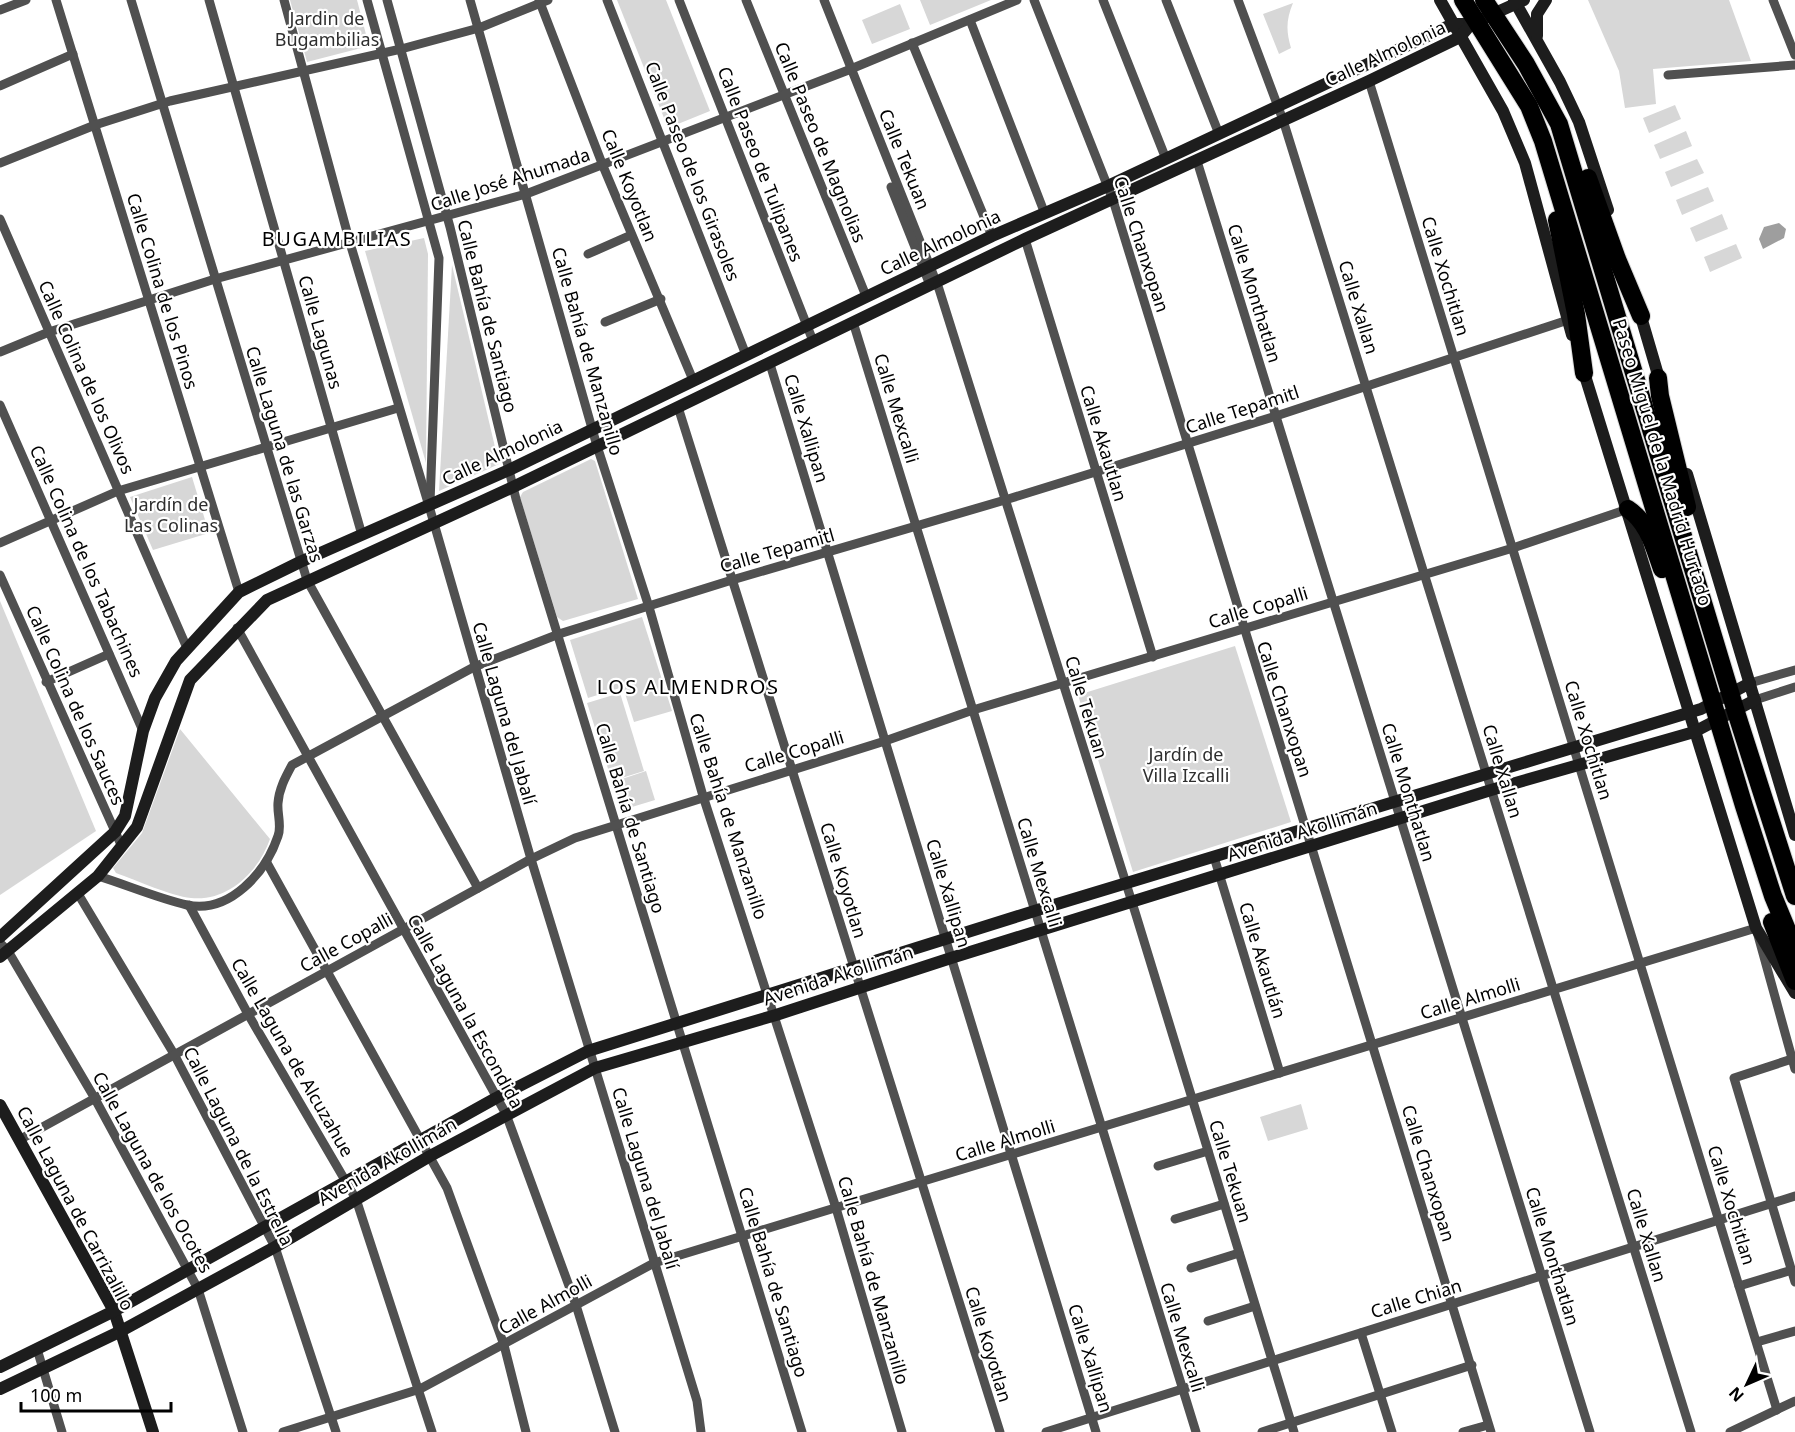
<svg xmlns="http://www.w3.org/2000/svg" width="1795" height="1432" viewBox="0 0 1795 1432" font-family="'Noto Sans',sans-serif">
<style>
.green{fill:#d7d7d7}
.water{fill:#9e9e9e}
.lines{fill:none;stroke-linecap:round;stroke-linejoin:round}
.highway-casing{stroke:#dbdbdb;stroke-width:20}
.street{stroke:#505050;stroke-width:9}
.secondary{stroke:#1d1d1d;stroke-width:12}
.highway{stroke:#000;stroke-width:18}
.labels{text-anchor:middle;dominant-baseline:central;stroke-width:4.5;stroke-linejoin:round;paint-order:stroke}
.park-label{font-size:18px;fill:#2e2e2e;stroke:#fff}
.street-label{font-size:18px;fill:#000;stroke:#fff}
.neighbourhood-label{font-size:20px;letter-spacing:1.5px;fill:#000;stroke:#fff}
</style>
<rect width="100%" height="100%" fill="#fff"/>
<g class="green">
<path d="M 290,0 L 357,0 L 369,46 L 307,62 Z"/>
<path d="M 617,0 L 666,0 L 710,111 L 668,128 Z"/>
<path d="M 920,0 L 991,0 L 930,25 Z"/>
<path d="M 1588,0 L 1729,0 L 1751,61 L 1653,69 L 1656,104 L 1625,108 L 1619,71 Z"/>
<path d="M 1293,3 C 1286,20 1286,31 1291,48 L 1279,54 L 1263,14 Z"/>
<path d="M 900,4 L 910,29 L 872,44 L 862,20 Z"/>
<path d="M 1675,105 L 1681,119 L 1649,133 L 1643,118 Z"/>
<path d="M 1686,131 L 1692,146 L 1660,159 L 1654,145 Z"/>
<path d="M 1697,159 L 1704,173 L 1671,187 L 1665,172 Z"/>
<path d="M 1708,187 L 1714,201 L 1682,215 L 1676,200 Z"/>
<path d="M 1722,214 L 1728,229 L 1696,242 L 1690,228 Z"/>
<path d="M 424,238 L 428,254 L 426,463 L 365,251 Z"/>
<path d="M 1736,244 L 1742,258 L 1710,272 L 1704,257 Z"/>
<path d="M 452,265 L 499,464 L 439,491 Z"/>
<path d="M 591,459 L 595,461 L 638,599 L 563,621 L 557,617 L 520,497 L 523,492 Z"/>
<path d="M 192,477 L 209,533 L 153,550 L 130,497 Z"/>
<path d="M 0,601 L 96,831 L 0,895 Z"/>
<path d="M 642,617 L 672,711 L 634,722 L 623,687 L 588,698 L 570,640 Z"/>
<path d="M 1235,646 L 1291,822 L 1133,872 L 1078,695 Z"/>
<path d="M 620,693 L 644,771 L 612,781 L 587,703 Z"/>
<path d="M 180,729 L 270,839 C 259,871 228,902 191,898 C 171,896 136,880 116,873 L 113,868 L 142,833 Z"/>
<path d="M 646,771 L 655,800 L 622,810 L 613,782 Z"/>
<path d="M 1301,1104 L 1308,1129 L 1268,1141 L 1260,1117 Z"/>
</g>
<path class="water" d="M 1779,223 L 1786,229 L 1784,238 L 1763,249 L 1759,239 L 1764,227 Z"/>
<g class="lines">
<g class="highway-casing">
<g id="highway">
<path d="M 1463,0 L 1529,106 L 1543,141 L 1744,806 L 1773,896 L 1795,949"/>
<path d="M 1484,0 L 1526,64 L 1559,124 L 1736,712 L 1795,896"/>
<path d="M 1588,178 L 1617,259 L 1641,316"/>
<path d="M 1557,220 L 1576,314 L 1584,373"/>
<path d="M 1658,378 L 1660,396 L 1687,507"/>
<path d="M 1628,509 C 1648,522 1654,547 1662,569"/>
<path d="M 1772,922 L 1795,981"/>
</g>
</g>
<g class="street">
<path d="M 56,0 L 239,592"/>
<path d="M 131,0 L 307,580 L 478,888"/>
<path d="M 209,0 L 362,535"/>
<path d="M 284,0 L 350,243 L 429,506 L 531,859 L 697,1401 L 701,1432"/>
<path d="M 367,0 L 439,258 L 430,503"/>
<path d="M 387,0 L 450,227 L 516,499 L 802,1432"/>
<path d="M 470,0 L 597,446 L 649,607 L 703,796 L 836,1208 L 902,1432"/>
<path d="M 539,0 L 603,166 L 693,380"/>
<path d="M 607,0 L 746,355"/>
<path d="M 679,0 L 813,341"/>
<path d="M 746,0 L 866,296"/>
<path d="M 824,0 L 939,289 L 1136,915 L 1294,1432"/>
<path d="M 1034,0 L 1113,200 L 1491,1432"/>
<path d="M 1103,0 L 1166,159"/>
<path d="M 1166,0 L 1219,134"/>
<path d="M 1238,0 L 1283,120 L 1691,1432"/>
<path d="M 1773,0 L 1795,55"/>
<path d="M 0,10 L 26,0"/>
<path d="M 970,20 L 1045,214"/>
<path d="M 912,43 L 992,236"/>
<path d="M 1668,75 L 1795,65"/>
<path d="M 1369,81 L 1777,1410"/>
<path d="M 0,86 L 73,54"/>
<path d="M 1197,161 L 1590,1432"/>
<path d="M 0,163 L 95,125 L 170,101 L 401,49 L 479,28 L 548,0"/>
<path d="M 891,187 L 930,285"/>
<path d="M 0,219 L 187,648"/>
<path d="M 1025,239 L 1153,657"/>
<path d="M 588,254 L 631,235"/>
<path d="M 605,322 L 661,299"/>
<path d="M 853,322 L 1196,1432"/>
<path d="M 0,352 L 49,332 L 215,279 L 526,194 L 846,71 L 1017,0"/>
<path d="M 770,364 L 1096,1432"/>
<path d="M 0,405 L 143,731"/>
<path d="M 678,407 L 1000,1432"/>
<path d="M 0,543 L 118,491 L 398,408"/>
<path d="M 0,575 L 122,847"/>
<path d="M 237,628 L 506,1114 L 576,1305 L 615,1432"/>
<path d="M 46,682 L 109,654"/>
<path d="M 1750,683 L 1795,670"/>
<path d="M 1755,700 L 1795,687"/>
<path d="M 1214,857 L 1280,1073"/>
<path d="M 267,863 L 447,1188 L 504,1345 L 526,1432"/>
<path d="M 98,876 C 127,885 157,898 187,905 C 230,914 266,872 278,836 C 282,826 277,814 278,803 C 279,789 285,778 292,765 L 474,667 L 559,634 L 732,580 L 1005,500 L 1276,416 L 1568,320"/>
<path d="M 77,892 L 174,1054 L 275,1247 L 336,1432"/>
<path d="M 189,905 L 248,1014 L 356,1199 L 432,1432"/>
<path d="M 0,943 L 8,951 L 94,1097 L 198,1289 L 243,1432"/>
<path d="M 1792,1059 L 1734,1078 L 1795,1282"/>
<path d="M 19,1140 L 531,859 L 575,838 L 885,741 L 973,710 L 1513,548 L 1628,509"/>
<path d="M 1158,1166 L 1208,1151"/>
<path d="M 1175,1219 L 1224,1204"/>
<path d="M 1191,1268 L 1239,1253"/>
<path d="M 1739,1286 L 1792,1270"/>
<path d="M 1208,1321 L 1255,1306"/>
<path d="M 1361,1333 L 1392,1432"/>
<path d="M 1757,1342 L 1795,1331"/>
<path d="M 37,1349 L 62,1432"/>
<path d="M 283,1432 L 420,1389 L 654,1263 L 1756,928 L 1795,1069"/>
<path d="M 1046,1432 L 1795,1196"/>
<path d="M 1262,1432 L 1472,1365"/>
<path d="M 1463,1432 L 1488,1425"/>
<path d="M 1730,1432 L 1795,1401"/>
</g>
<g class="secondary">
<path d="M 1440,0 L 1503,111 L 1525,163 L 1572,335"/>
<path d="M 1514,0 L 1560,82 L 1579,122 L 1608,210"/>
<path d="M 1537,36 L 1537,14 L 1546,0"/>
<path d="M 1639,310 L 1661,385"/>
<path d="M 1582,366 L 1756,928 L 1795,993"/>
<path d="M 1687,474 L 1795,835"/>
<path d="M 0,937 L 115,832 L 125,816 L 143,731 L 155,698 L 176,661 L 239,592 L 300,562 L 509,470 L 992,236 L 1108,186 L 1453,24 L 1471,24 L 1524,0"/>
<path d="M 0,957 L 98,876 L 137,827 L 190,680 L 267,600 L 513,487 L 1025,239 L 1369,81 L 1460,37 L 1471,24"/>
<path d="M 0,1105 L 114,1311 L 153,1432"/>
<path d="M 0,1367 L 114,1311 L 496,1098 L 588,1051 L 1044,908 L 1701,709 L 1750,683"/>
<path d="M 0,1389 L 121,1331 L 275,1247 L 430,1156 L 595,1068 L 776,1015 L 951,958 L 1491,790 L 1694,732 L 1755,700"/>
</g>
<use href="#highway" class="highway"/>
</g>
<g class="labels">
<g class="park-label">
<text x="327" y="18">Jardin de<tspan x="327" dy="21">Bugambilias</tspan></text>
<text x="171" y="504">Jardín de<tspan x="171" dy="21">Las Colinas</tspan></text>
<text x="1186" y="754">Jardín de<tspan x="1186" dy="21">Villa Izcalli</tspan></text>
</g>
<g class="street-label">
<text transform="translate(1385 53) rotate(-25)">Calle Almolonia</text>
<text transform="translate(821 142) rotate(68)">Calle Paseo de Magnolias</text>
<text transform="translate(905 159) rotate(68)">Calle Tekuan</text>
<text transform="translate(761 164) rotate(69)">Calle Paseo de Tulipanes</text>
<text transform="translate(693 171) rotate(69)">Calle Paseo de los Girasoles</text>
<text transform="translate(510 179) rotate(-18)">Calle José Ahumada</text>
<text transform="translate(630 185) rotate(68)">Calle Koyotlan</text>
<text transform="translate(940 242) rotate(-25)">Calle Almolonia</text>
<text transform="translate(1142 244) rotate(72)">Calle Chanxopan</text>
<text transform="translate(1446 276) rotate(73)">Calle Xochitlan</text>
<text transform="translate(163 291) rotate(73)">Calle Colina de los Pinos</text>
<text transform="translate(1255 293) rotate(73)">Calle Monthatlan</text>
<text transform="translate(1359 307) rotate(73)">Calle Xallan</text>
<text transform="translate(488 316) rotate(76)">Calle Bahía de Santiago</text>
<text transform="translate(321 332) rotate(74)">Calle Lagunas</text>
<text transform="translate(588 351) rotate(74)">Calle Bahía de Manzanillo</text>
<text transform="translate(87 377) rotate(66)">Calle Colina de los Olivos</text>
<text transform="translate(897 408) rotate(73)">Calle Mexcalli</text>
<text transform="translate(1242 409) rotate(-18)">Calle Tepamitl</text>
<text transform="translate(807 428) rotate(73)">Calle Xallipan</text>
<text transform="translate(1104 443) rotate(73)">Calle Akautlan</text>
<text transform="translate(502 452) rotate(-25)">Calle Almolonia</text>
<text transform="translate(285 454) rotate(73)">Calle Laguna de las Garzas</text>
<text transform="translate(1663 462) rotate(73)">Paseo Miguel de la Madrid Hurtado</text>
<text transform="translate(777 550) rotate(-16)">Calle Tepamitl</text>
<text transform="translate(87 561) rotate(66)">Calle Colina de los Tabachines</text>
<text transform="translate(1258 607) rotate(-17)">Calle Copalli</text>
<text transform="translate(76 705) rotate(66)">Calle Colina de los Sauces</text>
<text transform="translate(1087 707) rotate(73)">Calle Tekuan</text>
<text transform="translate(1285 709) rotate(72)">Calle Chanxopan</text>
<text transform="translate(505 713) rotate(74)">Calle Laguna del Jabalí</text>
<text transform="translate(1589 740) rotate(73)">Calle Xochitlan</text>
<text transform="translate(794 751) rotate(-17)">Calle Copalli</text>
<text transform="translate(1503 771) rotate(73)">Calle Xallan</text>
<text transform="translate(1409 792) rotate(73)">Calle Monthatlan</text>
<text transform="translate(729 816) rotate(72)">Calle Bahía de Manzanillo</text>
<text transform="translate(631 818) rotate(73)">Calle Bahía de Santiago</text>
<text transform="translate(1302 831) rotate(-18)">Avenida Akollimán</text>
<text transform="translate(1040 872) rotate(73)">Calle Mexcalli</text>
<text transform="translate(844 880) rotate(73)">Calle Koyotlan</text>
<text transform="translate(949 893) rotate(73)">Calle Xallipan</text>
<text transform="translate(346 942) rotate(-29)">Calle Copalli</text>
<text transform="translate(1263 960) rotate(73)">Calle Akautlán</text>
<text transform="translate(838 975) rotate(-18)">Avenida Akollimán</text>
<text transform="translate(1470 998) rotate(-17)">Calle Almolli</text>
<text transform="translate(466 1011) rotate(61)">Calle Laguna la Escondida</text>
<text transform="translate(293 1057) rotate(60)">Calle Laguna de Alcuzahue</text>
<text transform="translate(1005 1140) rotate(-17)">Calle Almolli</text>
<text transform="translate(239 1146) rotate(63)">Calle Laguna de la Estrella</text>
<text transform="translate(387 1161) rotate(-30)">Avenida Akollimán</text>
<text transform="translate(1231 1171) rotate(73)">Calle Tekuan</text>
<text transform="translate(153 1172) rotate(61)">Calle Laguna de los Ocotes</text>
<text transform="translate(1429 1173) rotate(73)">Calle Chanxopan</text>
<text transform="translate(646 1178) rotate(73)">Calle Laguna del Jabalí</text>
<text transform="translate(1732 1205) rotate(73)">Calle Xochitlan</text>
<text transform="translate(76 1208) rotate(62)">Calle Laguna de Carrizalillo</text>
<text transform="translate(1647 1235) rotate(73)">Calle Xallan</text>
<text transform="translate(1553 1256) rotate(73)">Calle Monthatlan</text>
<text transform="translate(874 1280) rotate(74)">Calle Bahía de Manzanillo</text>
<text transform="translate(774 1282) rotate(73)">Calle Bahía de Santiago</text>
<text transform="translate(1416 1298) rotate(-17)">Calle Chian</text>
<text transform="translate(545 1304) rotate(-29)">Calle Almolli</text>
<text transform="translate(1183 1337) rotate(73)">Calle Mexcalli</text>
<text transform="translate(989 1344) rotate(73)">Calle Koyotlan</text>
<text transform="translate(1091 1358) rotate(73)">Calle Xallipan</text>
</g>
<g class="neighbourhood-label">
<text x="337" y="238">BUGAMBILIAS</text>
<text x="688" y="686">LOS ALMENDROS</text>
</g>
</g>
<g transform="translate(1747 1384) rotate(226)" stroke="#ffffff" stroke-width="4.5" paint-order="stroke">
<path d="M0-4.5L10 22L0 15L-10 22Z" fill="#000000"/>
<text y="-9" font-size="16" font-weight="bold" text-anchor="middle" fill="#000000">N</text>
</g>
<path d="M21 1402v9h150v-9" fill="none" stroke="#000000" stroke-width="3"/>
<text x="30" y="1402" font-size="18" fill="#000000" stroke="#ffffff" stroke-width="4.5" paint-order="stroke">100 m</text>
</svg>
